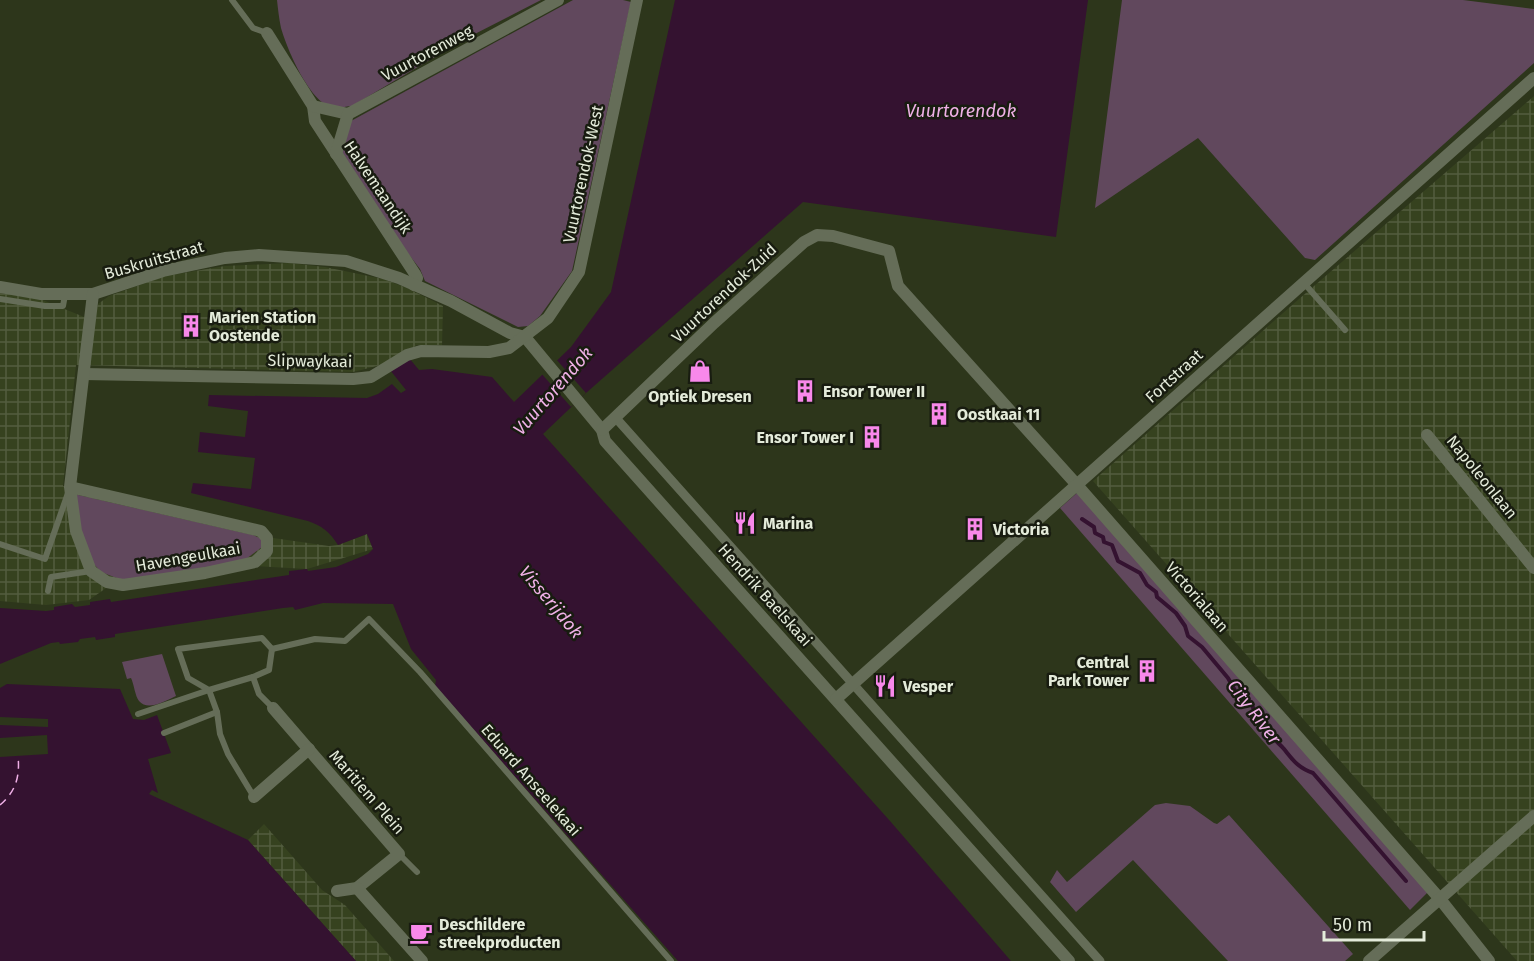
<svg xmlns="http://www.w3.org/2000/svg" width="1534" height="961" viewBox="0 0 1534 961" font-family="'Fira Sans',sans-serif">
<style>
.industrial{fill:url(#industrial-grid)}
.green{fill:#61485d}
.water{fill:#341230}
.pier{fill:#2d361b}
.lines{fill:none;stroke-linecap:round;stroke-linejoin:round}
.stream{stroke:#341230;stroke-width:4}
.ferry{stroke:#efb0e6;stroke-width:1.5;stroke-dasharray:8 6;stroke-linecap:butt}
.service{stroke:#656d58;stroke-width:6}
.pedestrian{stroke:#656d58;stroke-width:9}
.minor{stroke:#656d58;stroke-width:12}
.labels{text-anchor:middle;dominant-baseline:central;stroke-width:5;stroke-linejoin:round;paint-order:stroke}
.street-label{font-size:16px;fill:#e4ebda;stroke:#181c10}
.poi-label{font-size:16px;font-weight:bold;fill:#e4ebda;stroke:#181c10;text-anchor:start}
.water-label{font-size:18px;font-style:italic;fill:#efb0e6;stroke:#181c10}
</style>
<defs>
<pattern id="industrial-grid" width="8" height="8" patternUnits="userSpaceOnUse" patternTransform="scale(1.5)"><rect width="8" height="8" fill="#36421f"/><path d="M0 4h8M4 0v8" fill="none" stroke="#535d3f"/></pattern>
</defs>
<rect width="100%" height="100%" fill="#2d361b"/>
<g class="industrial">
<path d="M 1534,96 L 1534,961 L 1517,961 L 1093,481 L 1299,299 Z"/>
<path d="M 289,263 L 325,267 L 383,279 L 407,288 L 443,306 L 442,345 L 417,345 L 385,364 L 353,372 L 76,365 L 63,486 L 107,501 L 253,535 L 329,546 L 338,545 L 367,534 L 373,549 L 307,569 L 238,565 L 112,584 L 89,600 L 46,605 L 0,601 L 0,293 L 35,297 L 94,321 L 98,304 L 109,296 L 165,276 L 225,266 Z"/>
<path d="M 264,824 L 322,890 L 345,905 L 394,961 L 356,961 L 248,840 Z"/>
</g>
<g class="green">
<path d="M 277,0 L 541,0 L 465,39 L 352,106 C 347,106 339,109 334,108 C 310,104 287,49 281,28 C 279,19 278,9 277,0 Z"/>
<path d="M 573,0 L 623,0 L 631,2 L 572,271 L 540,316 L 528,326 L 518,327 L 425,281 L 420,269 L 400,243 L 341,154 L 351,121 Z"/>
<path d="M 1122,0 L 1463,0 L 1534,9 L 1534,63 L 1315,260 L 1305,258 L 1198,138 L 1095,208 Z"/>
<path d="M 1078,492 L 1428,892 L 1410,910 L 1060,508 Z"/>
<path d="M 74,494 L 253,535 L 262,539 L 262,547 L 242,562 L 122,580 L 101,572 L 91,561 L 79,528 Z"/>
<path d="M 162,654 L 176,696 C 167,700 148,712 139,701 C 135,696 134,684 131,678 L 127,679 L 122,662 Z"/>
<path d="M 1166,803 L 1190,806 L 1214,823 L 1217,824 L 1229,815 L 1353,954 L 1345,961 L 1228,961 L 1133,860 L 1076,912 L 1050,882 L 1057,870 L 1067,882 L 1155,805 Z"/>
</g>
<g class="water">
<path d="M 675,0 L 1088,0 L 1056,237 L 803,202 L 586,393 L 543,434 L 890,821 L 1011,961 L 678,961 L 435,686 L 436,680 L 411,649 L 393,604 L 323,603 L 295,610 L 293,607 L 283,608 L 115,634 L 115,637 L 96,640 L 95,637 L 80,639 L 78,642 L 60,644 L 59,642 L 51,643 L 0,664 L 0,608 L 46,611 L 54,610 L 54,607 L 72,604 L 75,607 L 90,605 L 90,602 L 110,599 L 111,602 L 289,575 L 289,571 L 307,569 L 308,571 L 336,567 L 368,554 L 373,549 L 367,534 L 338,545 C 330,532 322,526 308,521 L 191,493 L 193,483 L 251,489 L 255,458 L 198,452 L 200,432 L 245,437 L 248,411 L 208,406 L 209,395 L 367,398 L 378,394 L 392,384 L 401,393 L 406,390 L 390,370 L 409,358 L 419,370 L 432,369 L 492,377 L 514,402 L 571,347 L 611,292 Z"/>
<path d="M 7,684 L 120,689 L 133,719 L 144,720 L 157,715 L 171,753 L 148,759 L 158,793 L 152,790 L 149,794 L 248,840 L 356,961 L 0,961 L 0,688 Z"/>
</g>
<g class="pier">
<path d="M 555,358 L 586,393 L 571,407 L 540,372 Z"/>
<path d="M 0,717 L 48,719 L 48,727 L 0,725 Z"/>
<path d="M 47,735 L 48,754 L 0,757 L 0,738 Z"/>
</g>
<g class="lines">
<path class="stream" d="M 1082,519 L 1094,527 L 1095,533 L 1103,537 L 1104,542 L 1112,545 L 1118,561 L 1140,573 L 1147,585 L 1156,592 L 1157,597 L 1176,613 L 1185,626 L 1188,636 L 1202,647 L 1228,678 L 1237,694 L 1244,700 L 1251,702 L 1256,716 C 1264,721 1265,727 1271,735 C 1274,740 1280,744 1284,749 C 1293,760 1298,768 1313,773 L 1406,881"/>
<path class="ferry" d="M 0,805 C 16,791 20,777 18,756"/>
<g class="service">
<path d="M 232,0 L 253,28 L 267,33"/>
<path d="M 1304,283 L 1345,330"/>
<path d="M 0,299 L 45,306 L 63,306 L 65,295"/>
<path d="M 0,544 L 45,559 L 68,493"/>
<path d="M 48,591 L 51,577 L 91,571"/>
<path d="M 262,638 L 272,649 L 269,670 L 253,677 L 209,690 L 188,678 L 178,649 Z"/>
<path d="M 272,649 L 315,639 L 345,641 L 369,619 L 420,672 L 671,961"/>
<path d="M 253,677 L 259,694 L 273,708"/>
<path d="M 138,714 L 209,690 L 217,712 L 220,734 L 228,754 L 254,797"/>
<path d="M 164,733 L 217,712"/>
<path d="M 399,854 L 417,872"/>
</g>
<path class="pedestrian" d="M 615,417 L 1100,961"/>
<g class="minor">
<path d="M 267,33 L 313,106 L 315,121 L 415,274 L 417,278 L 414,285"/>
<path d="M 313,106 L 348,114"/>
<path d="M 336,154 L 348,114 L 558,0"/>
<path d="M 0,287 L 41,294 L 93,294 L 163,271 L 225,258 L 259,255 L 346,261 L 399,278 L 451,301 L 510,333 L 525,337 L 602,430 L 605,441 L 1069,961"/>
<path d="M 84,374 L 353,379 L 371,377 L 407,355 L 421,351 L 489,352 L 509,348 L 548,318 L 579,272 L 637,0"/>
<path d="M 602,430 L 714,323 L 804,242 L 817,235 L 833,236 L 889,251 L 898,286 L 1077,485 L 1440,899 L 1489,961"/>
<path d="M 1427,435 L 1534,568"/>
<path d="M 70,487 L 261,531 L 267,538 L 267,551 L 255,562 L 205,573 L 123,585 L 107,582 L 91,571 L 76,531 L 70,487 L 93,294"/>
<path d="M 836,699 L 1534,78"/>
<path d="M 273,708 L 399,854 L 357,888 L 337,891"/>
<path d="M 254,797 L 309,749"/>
<path d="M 357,888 L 422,961"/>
<path d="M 1369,961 L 1534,816"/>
</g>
</g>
<defs>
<g id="building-bare" transform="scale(1.8)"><path d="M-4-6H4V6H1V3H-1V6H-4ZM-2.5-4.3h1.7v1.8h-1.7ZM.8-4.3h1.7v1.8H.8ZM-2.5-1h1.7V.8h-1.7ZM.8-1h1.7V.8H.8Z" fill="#f888ea" stroke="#181c10" stroke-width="2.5" paint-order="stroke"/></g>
<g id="shop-bare" transform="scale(1.8)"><path d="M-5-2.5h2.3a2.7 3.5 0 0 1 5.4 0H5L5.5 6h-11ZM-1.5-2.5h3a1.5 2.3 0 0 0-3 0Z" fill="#f888ea" stroke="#181c10" stroke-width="2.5" paint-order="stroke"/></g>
<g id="restaurant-bare" transform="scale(1.8)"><path d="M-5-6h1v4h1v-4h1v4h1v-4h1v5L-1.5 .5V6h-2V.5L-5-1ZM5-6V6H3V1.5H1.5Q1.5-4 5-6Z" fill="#f888ea" stroke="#181c10" stroke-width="2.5" paint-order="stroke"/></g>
<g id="cafe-bare" transform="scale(1.8)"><path d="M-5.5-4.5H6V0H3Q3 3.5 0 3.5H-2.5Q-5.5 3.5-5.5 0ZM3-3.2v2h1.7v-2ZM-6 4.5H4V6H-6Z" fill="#f888ea" stroke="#181c10" stroke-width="2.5" paint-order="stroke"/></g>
</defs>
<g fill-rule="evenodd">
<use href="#building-bare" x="191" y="326"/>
<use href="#shop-bare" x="700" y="371"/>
<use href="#building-bare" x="805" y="391"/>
<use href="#building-bare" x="939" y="414"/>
<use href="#building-bare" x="872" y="437"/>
<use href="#restaurant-bare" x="745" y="523"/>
<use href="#building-bare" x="975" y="529"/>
<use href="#building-bare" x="1147" y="671"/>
<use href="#restaurant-bare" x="885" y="686"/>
<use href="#cafe-bare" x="421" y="933"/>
</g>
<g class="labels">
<g class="street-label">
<text transform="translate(427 53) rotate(-28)">Vuurtorenweg</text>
<text transform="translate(583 174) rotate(-78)">Vuurtorendok-West</text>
<text transform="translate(378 187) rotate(56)">Halvemaandijk</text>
<text transform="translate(154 260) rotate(-16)">Buskruitstraat</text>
<text transform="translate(724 293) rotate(-43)">Vuurtorendok-Zuid</text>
<text transform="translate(310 361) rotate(1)">Slipwaykaai</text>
<text transform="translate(1174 376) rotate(-42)">Fortstraat</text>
<text transform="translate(1482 477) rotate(51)">Napoleonlaan</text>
<text transform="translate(188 557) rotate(-10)">Havengeulkaai</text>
<text transform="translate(765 595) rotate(48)">Hendrik Baelskaai</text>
<text transform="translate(1197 597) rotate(49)">Victorialaan</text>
<text transform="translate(531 780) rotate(49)">Eduard Anseelekaai</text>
<text transform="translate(367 792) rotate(49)">Maritiem Plein</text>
</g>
<g class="poi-label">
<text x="209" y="317">Marien Station<tspan x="209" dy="18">Oostende</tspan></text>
<text x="823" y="391">Ensor Tower II</text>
<text x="700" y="396" text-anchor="middle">Optiek Dresen</text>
<text x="957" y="414">Oostkaai 11</text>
<text x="854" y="437" text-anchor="end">Ensor Tower I</text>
<text x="763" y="523">Marina</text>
<text x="993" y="529">Victoria</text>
<text x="1129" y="662" text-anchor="end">Central<tspan x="1129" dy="18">Park Tower</tspan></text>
<text x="903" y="686">Vesper</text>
<text x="439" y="924">Deschildere<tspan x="439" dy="18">streekproducten</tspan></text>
</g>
<g class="water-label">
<text x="961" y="111">Vuurtorendok</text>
<text transform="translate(553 391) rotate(-49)">Vuurtorendok</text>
<text transform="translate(551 602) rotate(50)">Visserijdok</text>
<text transform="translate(1254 712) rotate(53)">City River</text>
</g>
</g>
<path d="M1324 931v9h100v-9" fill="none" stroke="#e4ebda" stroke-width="3"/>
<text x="1333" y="931" font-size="18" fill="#e4ebda" stroke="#181c10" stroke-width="4.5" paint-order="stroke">50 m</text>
</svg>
